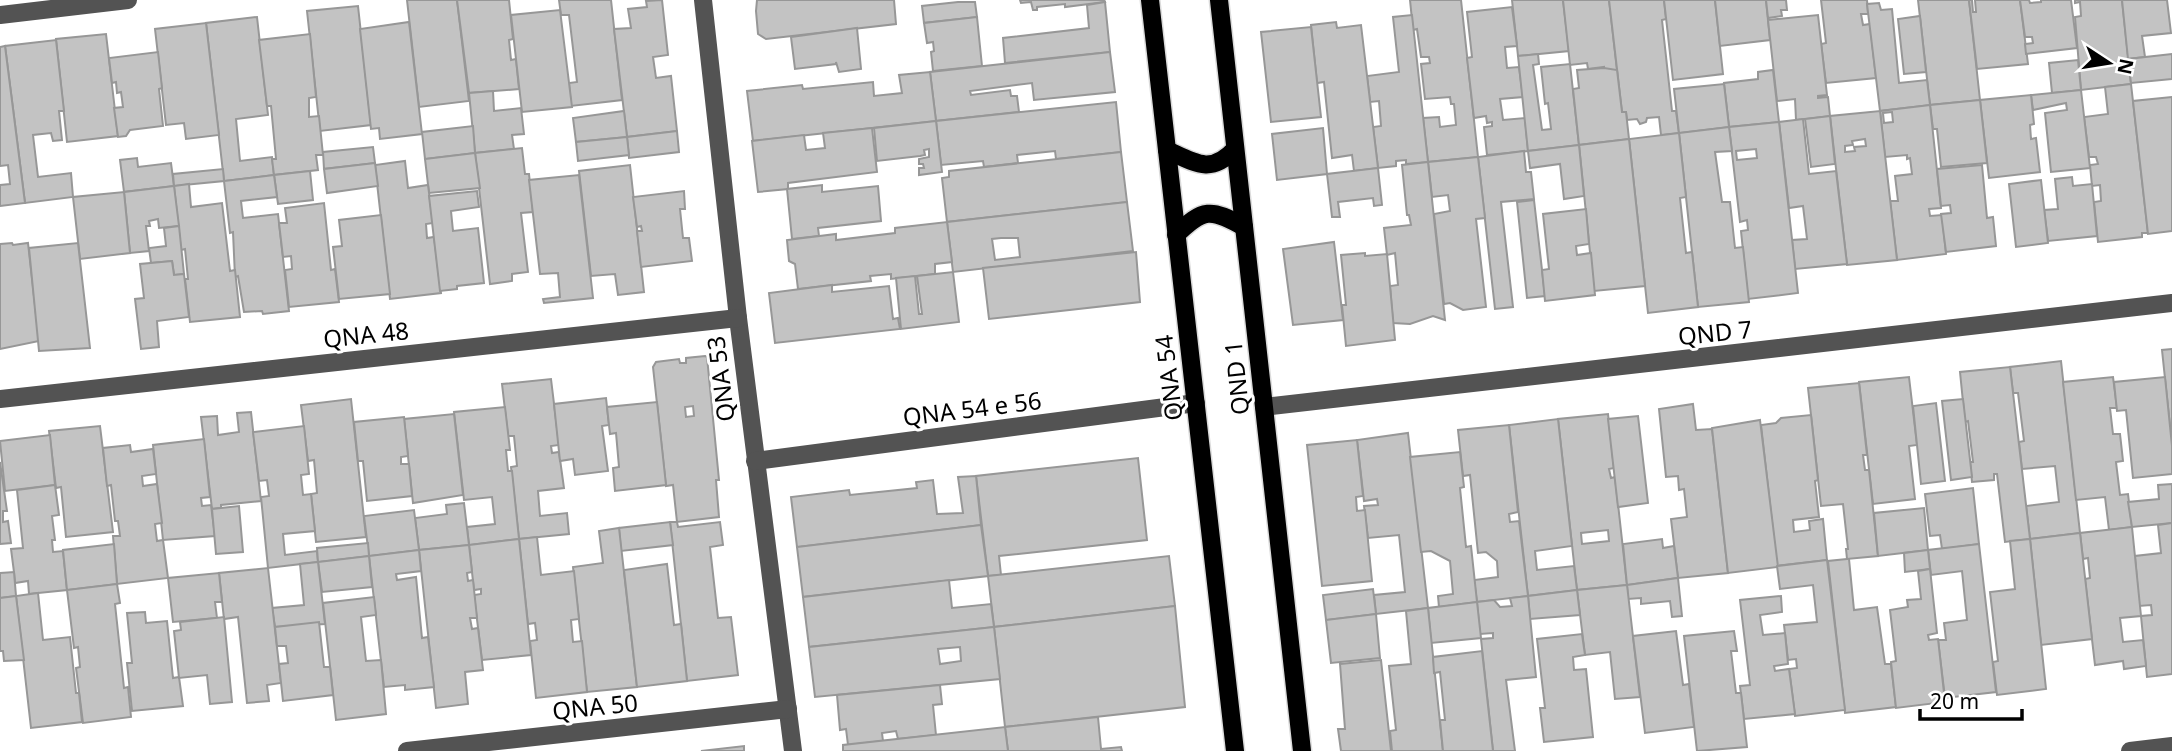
<svg xmlns="http://www.w3.org/2000/svg" width="2172" height="751" viewBox="0 0 2172 751" font-family="'Noto Sans',sans-serif">
<style>
.building{fill:#c3c3c3;stroke:#979797;stroke-width:2;fill-rule:evenodd}
.lines{fill:none;stroke-linecap:round;stroke-linejoin:round}
.major-casing{stroke:#dbdbdb;stroke-width:21}
.minor{stroke:#535353;stroke-width:18}
.major{stroke:#000;stroke-width:18}
.labels{text-anchor:middle;dominant-baseline:central;stroke-width:6;stroke-linejoin:round;paint-order:stroke}
.street-label{font-size:24px;fill:#000;stroke:#fff}
</style>
<rect width="100%" height="100%" fill="#fff"/>
<g class="building">
<path d="M 407,0 L 457,0 L 469,101 L 419,107 Z"/>
<path d="M 457,0 L 509,0 L 513,39 L 509,40 L 511,60 L 516,59 L 519,89 L 469,93 Z"/>
<path d="M 559,0 L 611,0 L 622,100 L 571,106 L 569,83 L 577,82 L 569,15 L 561,15 Z"/>
<path d="M 662,0 L 668,55 L 653,57 L 656,78 L 671,76 L 677,131 L 627,137 L 614,29 L 631,28 L 628,9 L 647,7 L 646,1 Z"/>
<path d="M 757,0 L 894,0 L 896,24 L 766,39 L 758,34 L 756,11 Z"/>
<path d="M 1020,0 L 1104,0 L 1105,2 L 1065,7 L 1065,4 L 1037,7 L 1037,10 L 1033,10 L 1031,2 L 1021,3 Z"/>
<path d="M 1410,0 L 1461,0 L 1478,157 L 1428,162 L 1423,118 L 1439,117 L 1440,127 L 1456,125 L 1454,104 L 1451,104 L 1450,97 L 1425,99 L 1421,64 L 1430,63 L 1429,57 L 1421,57 L 1417,29 L 1413,30 Z"/>
<path d="M 1512,0 L 1563,0 L 1569,51 L 1518,56 Z"/>
<path d="M 1563,0 L 1609,0 L 1617,70 L 1604,70 L 1604,67 L 1588,69 L 1587,63 L 1570,65 Z"/>
<path d="M 1609,0 L 1664,0 L 1666,19 L 1662,20 L 1672,111 L 1676,111 L 1679,133 L 1661,135 L 1659,117 L 1647,118 L 1646,122 L 1640,124 L 1637,119 L 1627,120 L 1626,112 L 1622,112 Z"/>
<path d="M 1664,0 L 1715,0 L 1723,74 L 1673,80 Z"/>
<path d="M 1715,0 L 1766,0 L 1770,40 L 1720,46 Z"/>
<path d="M 1766,0 L 1786,0 L 1787,10 L 1781,10 L 1782,16 L 1768,18 Z"/>
<path d="M 1821,0 L 1867,0 L 1868,14 L 1861,14 L 1863,25 L 1870,24 L 1876,78 L 1826,83 L 1821,44 L 1826,43 Z"/>
<path d="M 1918,0 L 1969,0 L 1980,100 L 1930,105 Z"/>
<path d="M 1969,0 L 1972,0 L 1973,12 L 1976,12 L 1975,0 L 2020,0 L 2028,64 L 1977,69 Z"/>
<path d="M 2020,0 L 2029,0 L 2030,3 L 2041,2 L 2041,0 L 2071,0 L 2077,48 L 2026,54 L 2025,44 L 2033,43 L 2032,37 L 2025,37 Z"/>
<path d="M 2075,0 L 2122,0 L 2131,84 L 2081,90 L 2075,17 L 2081,16 L 2080,2 L 2075,3 Z"/>
<path d="M 2122,0 L 2167,0 L 2171,33 L 2142,36 L 2145,57 L 2128,59 Z"/>
<path d="M 958,2 L 975,2 L 977,17 L 924,23 L 922,6 Z"/>
<path d="M 1105,2 L 1110,52 L 1005,63 L 1003,38 L 1089,28 L 1087,5 Z"/>
<path d="M 1879,3 L 1881,10 L 1892,9 L 1899,83 L 1927,80 L 1930,105 L 1880,111 L 1867,4 Z"/>
<path d="M 358,6 L 371,125 L 320,131 L 307,11 Z"/>
<path d="M 1512,7 L 1517,46 L 1505,47 L 1507,68 L 1519,67 L 1523,97 L 1500,99 L 1503,120 L 1525,118 L 1528,151 L 1487,155 L 1484,127 L 1492,126 L 1492,122 L 1487,123 L 1486,116 L 1474,118 L 1467,58 L 1472,57 L 1467,12 Z"/>
<path d="M 560,10 L 572,107 L 522,112 L 511,15 Z"/>
<path d="M 1412,15 L 1428,162 L 1406,164 L 1406,160 L 1396,161 L 1396,166 L 1378,168 L 1373,127 L 1381,126 L 1379,101 L 1370,102 L 1367,76 L 1399,72 L 1393,17 Z"/>
<path d="M 1818,15 L 1827,95 L 1818,96 L 1818,98 L 1828,97 L 1830,116 L 1796,120 L 1795,99 L 1777,101 L 1768,20 Z"/>
<path d="M 1920,16 L 1926,72 L 1904,74 L 1898,19 Z"/>
<path d="M 257,17 L 268,115 L 236,119 L 240,161 L 272,157 L 274,175 L 224,181 L 206,23 Z"/>
<path d="M 977,17 L 982,66 L 933,71 L 931,52 L 934,51 L 933,42 L 927,43 L 924,23 Z"/>
<path d="M 409,22 L 422,134 L 380,139 L 379,128 L 371,129 L 360,29 Z"/>
<path d="M 1336,22 L 1337,28 L 1361,25 L 1378,168 L 1354,171 L 1352,155 L 1332,158 L 1324,82 L 1317,83 L 1311,25 Z"/>
<path d="M 206,23 L 219,135 L 186,139 L 184,123 L 166,125 L 155,29 Z"/>
<path d="M 1311,27 L 1321,117 L 1271,122 L 1261,32 Z"/>
<path d="M 857,28 L 861,69 L 839,72 L 836,62 L 836,64 L 795,69 L 791,37 Z"/>
<path d="M 106,34 L 118,136 L 67,142 L 56,39 Z"/>
<path d="M 310,34 L 316,97 L 309,98 L 309,117 L 319,116 L 323,155 L 316,155 L 318,170 L 274,175 L 272,159 L 276,159 L 271,106 L 267,106 L 259,40 Z"/>
<path d="M 56,40 L 64,111 L 59,111 L 62,140 L 53,141 L 51,133 L 33,135 L 38,177 L 71,173 L 73,197 L 25,203 L 5,46 Z"/>
<path d="M 5,46 L 25,203 L 0,206 L 0,185 L 10,184 L 8,165 L 0,166 L 0,47 Z"/>
<path d="M 158,52 L 162,88 L 159,89 L 163,126 L 130,130 L 126,136 L 118,137 L 114,108 L 123,107 L 121,92 L 117,93 L 116,82 L 112,83 L 109,58 Z"/>
<path d="M 1110,52 L 1115,92 L 1034,100 L 1032,83 L 970,91 L 971,95 L 1010,90 L 1011,96 L 1017,96 L 1019,112 L 936,121 L 930,72 Z"/>
<path d="M 1538,54 L 1539,64 L 1533,65 L 1542,130 L 1551,129 L 1548,103 L 1545,104 L 1541,67 L 1570,64 L 1579,145 L 1528,151 L 1518,56 Z"/>
<path d="M 2172,54 L 2172,79 L 2131,83 L 2128,59 Z"/>
<path d="M 2078,60 L 2081,90 L 2052,93 L 2049,63 Z"/>
<path d="M 1604,68 L 1617,70 L 1622,112 L 1626,112 L 1629,139 L 1579,145 L 1573,89 L 1579,88 L 1577,70 Z"/>
<path d="M 1773,70 L 1779,122 L 1729,127 L 1724,83 L 1758,79 L 1758,72 Z"/>
<path d="M 930,72 L 936,121 L 753,141 L 747,91 L 802,85 L 803,89 L 873,82 L 874,96 L 902,93 L 899,75 Z"/>
<path d="M 1724,84 L 1729,127 L 1679,133 L 1674,89 Z"/>
<path d="M 2131,84 L 2148,233 L 2142,233 L 2142,237 L 2098,242 L 2094,202 L 2101,201 L 2100,185 L 2092,186 L 2090,165 L 2098,164 L 2096,157 L 2089,157 L 2084,117 L 2108,114 L 2105,87 Z"/>
<path d="M 2081,90 L 2090,168 L 2051,172 L 2045,113 L 2067,110 L 2066,103 L 2033,110 L 2031,95 Z"/>
<path d="M 493,91 L 494,111 L 521,108 L 524,134 L 512,135 L 514,149 L 475,153 L 469,93 Z"/>
<path d="M 2031,95 L 2034,124 L 2030,125 L 2031,139 L 2036,138 L 2040,172 L 1989,178 L 1980,100 Z"/>
<path d="M 2172,97 L 2172,231 L 2148,234 L 2133,101 Z"/>
<path d="M 1980,100 L 1987,163 L 1941,167 L 1937,129 L 1933,129 L 1930,105 Z"/>
<path d="M 1116,102 L 1121,152 L 1056,159 L 1055,151 L 1017,155 L 1018,163 L 984,167 L 983,161 L 941,165 L 936,121 Z"/>
<path d="M 1930,105 L 1941,208 L 1929,209 L 1930,216 L 1942,215 L 1946,254 L 1897,260 L 1890,201 L 1898,201 L 1895,176 L 1912,174 L 1910,158 L 1907,159 L 1907,155 L 1885,157 L 1880,111 ZM 1892,112 L 1893,122 L 1884,123 L 1883,113 Z"/>
<path d="M 624,111 L 627,137 L 576,142 L 573,118 Z"/>
<path d="M 1880,111 L 1897,260 L 1847,265 L 1830,116 ZM 1865,139 L 1866,146 L 1854,147 L 1855,151 L 1845,152 L 1845,146 L 1853,145 L 1852,141 Z"/>
<path d="M 1830,116 L 1835,164 L 1811,167 L 1805,119 Z"/>
<path d="M 1803,119 L 1809,174 L 1836,171 L 1847,264 L 1795,269 L 1792,240 L 1807,239 L 1803,206 L 1789,208 L 1779,122 Z"/>
<path d="M 936,121 L 942,172 L 919,175 L 919,168 L 924,168 L 923,164 L 919,164 L 919,159 L 929,157 L 929,149 L 924,150 L 925,155 L 920,156 L 877,161 L 874,128 Z"/>
<path d="M 1779,122 L 1798,293 L 1748,299 L 1741,231 L 1748,230 L 1747,220 L 1740,222 L 1729,127 ZM 1756,149 L 1757,158 L 1737,160 L 1736,151 Z"/>
<path d="M 473,126 L 475,153 L 425,159 L 422,132 Z"/>
<path d="M 1729,127 L 1732,151 L 1715,152 L 1716,159 L 1722,202 L 1730,202 L 1735,248 L 1743,247 L 1749,302 L 1698,307 L 1679,133 Z"/>
<path d="M 872,128 L 877,172 L 788,183 L 788,189 L 758,192 L 752,141 L 804,135 L 806,150 L 825,148 L 823,133 Z"/>
<path d="M 1323,128 L 1327,174 L 1277,180 L 1272,134 Z"/>
<path d="M 677,131 L 679,152 L 629,158 L 627,137 Z"/>
<path d="M 1679,133 L 1686,197 L 1680,198 L 1686,253 L 1692,252 L 1698,307 L 1648,313 L 1629,139 Z"/>
<path d="M 627,137 L 629,155 L 578,161 L 576,142 Z"/>
<path d="M 1629,139 L 1645,286 L 1594,291 L 1579,145 Z"/>
<path d="M 1579,145 L 1584,196 L 1564,199 L 1560,164 L 1530,168 L 1528,151 Z"/>
<path d="M 373,147 L 375,163 L 324,169 L 323,152 Z"/>
<path d="M 522,148 L 525,174 L 529,174 L 533,212 L 521,213 L 528,272 L 512,274 L 512,281 L 490,284 L 475,153 Z"/>
<path d="M 1524,151 L 1526,172 L 1531,172 L 1534,199 L 1501,202 L 1513,307 L 1495,309 L 1478,157 Z"/>
<path d="M 1121,152 L 1127,202 L 947,222 L 942,178 L 949,177 L 949,171 Z"/>
<path d="M 475,153 L 480,188 L 429,193 L 425,159 Z"/>
<path d="M 1478,157 L 1485,218 L 1476,219 L 1486,307 L 1463,310 L 1450,303 L 1444,304 L 1434,214 L 1450,211 L 1448,195 L 1432,197 L 1428,162 Z"/>
<path d="M 137,158 L 138,167 L 171,163 L 174,186 L 124,192 L 120,160 Z"/>
<path d="M 405,161 L 408,188 L 428,185 L 433,223 L 426,224 L 427,238 L 434,237 L 441,293 L 390,299 L 375,165 Z"/>
<path d="M 1428,162 L 1445,320 L 1433,316 L 1410,324 L 1393,323 L 1390,286 L 1398,285 L 1395,253 L 1387,255 L 1384,228 L 1411,225 L 1409,215 L 1407,215 L 1402,165 Z"/>
<path d="M 375,163 L 378,186 L 327,193 L 324,169 Z"/>
<path d="M 630,165 L 644,292 L 618,295 L 615,274 L 591,276 L 579,171 Z"/>
<path d="M 1982,165 L 1987,218 L 1993,217 L 1996,246 L 1946,252 L 1941,214 L 1951,213 L 1950,205 L 1941,206 L 1937,169 Z"/>
<path d="M 1378,168 L 1382,205 L 1374,206 L 1373,198 L 1338,202 L 1340,217 L 1332,217 L 1327,174 Z"/>
<path d="M 223,169 L 224,181 L 174,186 L 173,174 Z"/>
<path d="M 310,171 L 313,200 L 278,204 L 274,175 Z"/>
<path d="M 274,175 L 277,197 L 241,201 L 243,218 L 278,214 L 289,311 L 263,314 L 262,311 L 244,312 L 238,276 L 235,277 L 233,232 L 230,233 L 224,181 Z"/>
<path d="M 579,175 L 593,298 L 544,303 L 543,299 L 560,297 L 558,273 L 540,274 L 529,180 Z"/>
<path d="M 2072,177 L 2073,186 L 2092,184 L 2097,236 L 2048,241 L 2044,210 L 2058,209 L 2055,179 Z"/>
<path d="M 2041,180 L 2048,243 L 2016,247 L 2009,184 Z"/>
<path d="M 189,184 L 191,207 L 222,203 L 230,271 L 235,270 L 240,317 L 190,322 L 185,279 L 188,279 L 185,249 L 181,250 L 174,186 Z"/>
<path d="M 822,185 L 822,192 L 878,186 L 881,221 L 818,228 L 819,236 L 792,239 L 787,189 Z"/>
<path d="M 174,186 L 179,226 L 159,228 L 158,219 L 149,221 L 150,226 L 146,226 L 149,251 L 130,253 L 124,192 Z"/>
<path d="M 477,191 L 479,207 L 451,211 L 453,231 L 478,228 L 484,283 L 457,286 L 457,289 L 440,291 L 429,196 Z"/>
<path d="M 684,191 L 685,209 L 680,209 L 683,238 L 689,238 L 692,261 L 641,267 L 637,231 L 642,231 L 641,226 L 637,227 L 633,197 Z"/>
<path d="M 124,192 L 130,253 L 80,259 L 73,197 Z"/>
<path d="M 1534,200 L 1545,296 L 1527,298 L 1517,202 Z"/>
<path d="M 1127,202 L 1133,251 L 953,272 L 947,222 ZM 1001,238 L 1018,238 L 1020,257 L 995,260 L 992,239 Z"/>
<path d="M 324,203 L 331,270 L 335,269 L 339,302 L 289,307 L 285,270 L 292,269 L 291,256 L 283,257 L 279,223 L 287,223 L 285,208 Z"/>
<path d="M 1586,209 L 1589,244 L 1576,246 L 1577,255 L 1591,253 L 1595,295 L 1545,301 L 1542,270 L 1549,269 L 1543,214 Z"/>
<path d="M 381,215 L 390,294 L 339,299 L 333,247 L 342,246 L 339,220 Z"/>
<path d="M 947,222 L 952,262 L 935,264 L 935,274 L 891,279 L 891,274 L 870,276 L 871,281 L 798,289 L 795,264 L 789,261 L 787,240 L 836,234 L 836,240 L 895,233 L 895,228 Z"/>
<path d="M 179,226 L 184,274 L 174,275 L 172,261 L 151,263 L 149,248 L 166,246 L 164,228 Z"/>
<path d="M 1334,242 L 1343,320 L 1293,325 L 1283,249 Z"/>
<path d="M 12,243 L 13,245 L 28,243 L 39,341 L 0,349 L 0,244 Z"/>
<path d="M 78,243 L 90,348 L 39,351 L 29,248 Z"/>
<path d="M 1136,252 L 1140,302 L 989,319 L 983,268 Z"/>
<path d="M 1365,253 L 1365,256 L 1387,254 L 1395,340 L 1346,346 L 1342,305 L 1346,305 L 1341,255 Z"/>
<path d="M 172,261 L 174,275 L 184,274 L 189,317 L 157,321 L 159,347 L 141,349 L 135,299 L 144,298 L 140,264 Z"/>
<path d="M 953,272 L 959,322 L 901,329 L 896,278 L 915,276 L 919,314 L 922,314 L 917,276 Z"/>
<path d="M 832,285 L 832,292 L 889,286 L 893,319 L 898,318 L 900,329 L 775,343 L 769,293 Z"/>
<path d="M 2172,349 L 2172,445 L 2162,350 Z"/>
<path d="M 705,356 L 707,357 L 719,480 L 716,480 L 719,517 L 677,522 L 673,485 L 666,486 L 653,367 L 656,362 L 679,359 L 680,363 L 686,363 L 686,358 ZM 693,406 L 694,416 L 686,417 L 685,407 Z"/>
<path d="M 2061,361 L 2080,533 L 2030,539 L 2026,506 L 2059,502 L 2055,466 L 2022,469 L 2019,442 L 2024,441 L 2018,393 L 2013,393 L 2010,367 Z"/>
<path d="M 2010,367 L 2030,539 L 2005,542 L 1997,474 L 1994,474 L 1994,480 L 1972,482 L 1970,462 L 1973,462 L 1968,421 L 1965,422 L 1960,372 Z"/>
<path d="M 1909,377 L 1917,445 L 1909,446 L 1915,499 L 1873,504 L 1859,382 Z"/>
<path d="M 2113,377 L 2117,408 L 2110,408 L 2113,434 L 2120,434 L 2123,461 L 2116,462 L 2120,495 L 2128,494 L 2132,527 L 2109,530 L 2105,497 L 2076,500 L 2063,382 Z"/>
<path d="M 2165,377 L 2172,446 L 2172,474 L 2133,478 L 2126,410 L 2117,411 L 2114,382 Z"/>
<path d="M 551,379 L 559,445 L 551,446 L 552,453 L 559,452 L 564,488 L 538,491 L 540,516 L 567,513 L 569,534 L 519,539 L 511,467 L 517,466 L 514,436 L 508,436 L 502,384 Z"/>
<path d="M 1859,383 L 1867,455 L 1863,455 L 1865,470 L 1869,470 L 1878,556 L 1847,559 L 1846,549 L 1848,549 L 1843,504 L 1821,506 L 1808,388 Z"/>
<path d="M 606,398 L 609,425 L 602,426 L 608,471 L 575,475 L 573,459 L 560,461 L 554,404 Z"/>
<path d="M 351,399 L 366,537 L 316,542 L 311,494 L 317,493 L 314,460 L 308,461 L 301,405 Z"/>
<path d="M 1963,399 L 1972,477 L 1951,480 L 1942,401 Z"/>
<path d="M 657,402 L 666,485 L 615,491 L 613,468 L 619,467 L 616,433 L 610,434 L 607,407 Z"/>
<path d="M 1936,403 L 1945,481 L 1921,484 L 1913,406 Z"/>
<path d="M 1693,404 L 1696,430 L 1712,429 L 1728,573 L 1678,578 L 1671,519 L 1687,517 L 1684,489 L 1679,490 L 1678,476 L 1666,477 L 1659,409 Z"/>
<path d="M 505,407 L 510,450 L 506,450 L 508,471 L 512,471 L 519,539 L 469,545 L 467,527 L 495,524 L 492,497 L 464,500 L 454,412 Z"/>
<path d="M 251,412 L 261,501 L 221,505 L 221,508 L 212,509 L 201,417 L 217,416 L 218,435 L 239,432 L 237,413 Z"/>
<path d="M 454,414 L 463,495 L 413,503 L 404,419 Z"/>
<path d="M 1608,414 L 1614,468 L 1609,469 L 1611,478 L 1615,477 L 1627,585 L 1577,590 L 1558,419 ZM 1608,530 L 1609,541 L 1582,544 L 1581,533 Z"/>
<path d="M 1811,415 L 1818,480 L 1815,481 L 1819,517 L 1793,520 L 1794,532 L 1810,530 L 1809,521 L 1823,519 L 1827,560 L 1777,566 L 1761,425 L 1776,423 L 1781,418 Z"/>
<path d="M 1638,416 L 1648,503 L 1618,507 L 1608,419 Z"/>
<path d="M 404,417 L 408,456 L 401,457 L 401,464 L 409,464 L 412,496 L 367,501 L 363,461 L 358,461 L 354,422 Z"/>
<path d="M 1558,419 L 1572,546 L 1535,551 L 1537,570 L 1574,566 L 1577,590 L 1528,596 L 1509,425 Z"/>
<path d="M 1760,420 L 1778,567 L 1728,573 L 1712,428 Z"/>
<path d="M 1509,425 L 1518,512 L 1509,514 L 1510,522 L 1519,521 L 1528,596 L 1477,602 L 1474,580 L 1498,577 L 1497,561 L 1486,552 L 1478,553 L 1470,475 L 1463,476 L 1458,430 Z"/>
<path d="M 100,426 L 113,532 L 66,537 L 61,487 L 56,488 L 49,431 Z"/>
<path d="M 304,426 L 309,474 L 301,475 L 303,495 L 311,494 L 315,531 L 283,534 L 285,555 L 317,551 L 318,562 L 268,568 L 261,497 L 269,496 L 267,480 L 259,481 L 253,432 Z"/>
<path d="M 1408,433 L 1428,608 L 1376,614 L 1374,595 L 1405,592 L 1399,535 L 1368,538 L 1364,506 L 1378,505 L 1377,499 L 1364,501 L 1357,440 Z"/>
<path d="M 50,435 L 55,485 L 5,491 L 0,441 Z"/>
<path d="M 204,439 L 210,497 L 201,498 L 202,506 L 211,505 L 215,536 L 163,540 L 153,445 Z"/>
<path d="M 1357,440 L 1363,496 L 1356,497 L 1357,511 L 1365,510 L 1372,581 L 1322,586 L 1307,445 Z"/>
<path d="M 130,445 L 131,452 L 153,449 L 156,474 L 142,476 L 143,486 L 157,484 L 162,523 L 155,524 L 157,541 L 163,540 L 168,578 L 117,584 L 113,536 L 120,536 L 118,521 L 115,521 L 111,485 L 107,486 L 103,448 Z"/>
<path d="M 1460,452 L 1464,487 L 1460,488 L 1466,547 L 1471,546 L 1477,602 L 1439,607 L 1438,596 L 1453,594 L 1450,561 L 1431,551 L 1421,552 L 1410,457 Z"/>
<path d="M 1138,458 L 1147,540 L 999,556 L 1001,575 L 988,576 L 976,476 Z"/>
<path d="M 0,462 L 7,511 L 3,511 L 3,522 L 8,521 L 11,543 L 0,544 Z"/>
<path d="M 976,476 L 981,525 L 797,547 L 791,497 L 849,490 L 850,495 L 917,488 L 916,482 L 933,480 L 937,514 L 963,513 L 958,477 Z"/>
<path d="M 2172,484 L 2172,523 L 2132,527 L 2128,502 L 2159,499 L 2158,485 Z"/>
<path d="M 55,485 L 59,515 L 52,516 L 55,540 L 52,540 L 53,552 L 63,551 L 67,590 L 29,594 L 28,581 L 15,583 L 14,572 L 11,549 L 23,548 L 17,490 Z"/>
<path d="M 1973,488 L 1979,544 L 1942,549 L 1940,535 L 1930,536 L 1925,494 Z"/>
<path d="M 464,503 L 469,545 L 419,550 L 415,518 L 447,514 L 446,505 Z"/>
<path d="M 239,506 L 243,552 L 216,554 L 212,509 Z"/>
<path d="M 1924,508 L 1928,550 L 1878,556 L 1874,513 Z"/>
<path d="M 414,510 L 419,550 L 369,556 L 364,516 Z"/>
<path d="M 670,522 L 677,522 L 678,527 L 720,522 L 723,545 L 710,547 L 718,618 L 731,617 L 738,675 L 687,681 Z"/>
<path d="M 670,522 L 673,545 L 621,551 L 619,528 Z"/>
<path d="M 2172,523 L 2172,674 L 2147,677 L 2141,616 L 2152,615 L 2151,605 L 2139,606 L 2135,556 L 2161,553 L 2158,525 Z"/>
<path d="M 981,525 L 988,576 L 803,597 L 797,547 Z"/>
<path d="M 2132,527 L 2141,616 L 2120,618 L 2123,642 L 2143,640 L 2146,666 L 2124,669 L 2123,661 L 2095,665 L 2085,579 L 2090,578 L 2088,558 L 2083,559 L 2080,533 Z"/>
<path d="M 619,528 L 637,687 L 587,692 L 573,567 L 603,563 L 599,531 Z"/>
<path d="M 2080,533 L 2092,639 L 2041,645 L 2030,539 Z"/>
<path d="M 537,537 L 541,575 L 574,571 L 579,619 L 571,620 L 573,642 L 582,641 L 587,692 L 536,698 L 530,641 L 537,640 L 535,623 L 528,624 L 519,539 Z"/>
<path d="M 519,539 L 531,655 L 482,660 L 474,595 L 481,594 L 481,589 L 474,590 L 469,545 Z"/>
<path d="M 1662,539 L 1663,548 L 1674,546 L 1678,578 L 1627,585 L 1623,544 Z"/>
<path d="M 2030,539 L 2046,689 L 1997,695 L 1993,662 L 1998,661 L 1990,592 L 2015,589 L 2010,541 Z"/>
<path d="M 368,543 L 369,556 L 318,562 L 317,548 Z"/>
<path d="M 114,544 L 117,584 L 67,590 L 63,550 Z"/>
<path d="M 1979,544 L 1996,692 L 1945,698 L 1938,640 L 1946,640 L 1944,623 L 1967,620 L 1962,571 L 1931,575 L 1928,550 Z"/>
<path d="M 469,545 L 472,572 L 467,573 L 468,581 L 473,580 L 477,618 L 470,618 L 472,629 L 478,628 L 483,670 L 465,672 L 468,704 L 436,708 L 419,550 Z"/>
<path d="M 419,550 L 421,571 L 396,574 L 397,580 L 416,577 L 422,638 L 428,637 L 434,687 L 405,690 L 405,685 L 384,687 L 369,556 Z"/>
<path d="M 1928,550 L 1930,569 L 1905,572 L 1904,553 Z"/>
<path d="M 369,556 L 372,587 L 322,592 L 318,562 Z"/>
<path d="M 1169,556 L 1175,606 L 994,627 L 988,576 Z"/>
<path d="M 1847,559 L 1849,559 L 1854,610 L 1877,607 L 1885,664 L 1891,664 L 1896,707 L 1845,713 L 1828,561 Z"/>
<path d="M 1827,560 L 1845,710 L 1795,716 L 1789,669 L 1797,668 L 1796,659 L 1788,660 L 1784,625 L 1817,622 L 1813,585 L 1780,589 L 1777,566 Z"/>
<path d="M 318,562 L 325,624 L 275,627 L 272,608 L 304,605 L 300,564 Z"/>
<path d="M 667,564 L 674,625 L 681,624 L 687,681 L 637,687 L 624,570 Z"/>
<path d="M 268,568 L 281,683 L 267,685 L 269,701 L 247,703 L 238,617 L 224,619 L 219,573 Z"/>
<path d="M 1930,569 L 1937,633 L 1928,635 L 1929,640 L 1938,639 L 1945,702 L 1896,708 L 1891,662 L 1896,661 L 1890,610 L 1908,607 L 1907,600 L 1921,599 L 1918,571 Z"/>
<path d="M 14,572 L 16,596 L 0,598 L 0,573 Z"/>
<path d="M 219,573 L 222,602 L 215,602 L 217,618 L 173,622 L 168,578 Z"/>
<path d="M 1678,578 L 1682,616 L 1672,617 L 1670,601 L 1641,604 L 1641,598 L 1628,599 L 1627,585 Z"/>
<path d="M 949,580 L 952,608 L 991,604 L 994,627 L 809,647 L 803,597 Z"/>
<path d="M 117,584 L 120,603 L 115,604 L 124,688 L 128,687 L 131,717 L 83,723 L 76,668 L 80,667 L 78,647 L 74,648 L 67,590 Z"/>
<path d="M 1627,585 L 1640,697 L 1615,699 L 1610,652 L 1585,655 L 1577,590 Z"/>
<path d="M 1373,589 L 1376,614 L 1326,620 L 1323,595 Z"/>
<path d="M 1577,590 L 1580,615 L 1530,619 L 1528,596 Z"/>
<path d="M 38,593 L 43,640 L 70,637 L 76,693 L 79,693 L 82,722 L 31,728 L 16,596 Z"/>
<path d="M 16,596 L 24,660 L 4,661 L 3,651 L 0,651 L 0,598 Z"/>
<path d="M 1528,596 L 1536,677 L 1506,680 L 1515,751 L 1493,751 L 1481,639 L 1493,638 L 1493,633 L 1480,634 L 1477,602 L 1494,600 L 1500,607 L 1512,606 L 1510,598 Z"/>
<path d="M 1781,596 L 1782,612 L 1760,615 L 1763,635 L 1785,633 L 1788,664 L 1774,666 L 1775,671 L 1789,669 L 1795,714 L 1744,719 L 1740,686 L 1750,685 L 1740,600 Z"/>
<path d="M 374,597 L 376,615 L 361,617 L 366,661 L 381,660 L 386,714 L 336,720 L 323,603 Z"/>
<path d="M 1477,602 L 1481,638 L 1431,643 L 1428,608 Z"/>
<path d="M 1175,606 L 1185,707 L 1005,727 L 994,627 Z"/>
<path d="M 1428,608 L 1443,751 L 1392,751 L 1390,731 L 1396,730 L 1389,666 L 1411,664 L 1406,611 Z"/>
<path d="M 145,612 L 146,623 L 167,621 L 173,678 L 179,677 L 183,706 L 132,711 L 127,663 L 132,663 L 127,613 Z"/>
<path d="M 1376,614 L 1380,658 L 1331,663 L 1326,620 Z"/>
<path d="M 224,617 L 232,702 L 210,704 L 207,675 L 179,678 L 174,631 L 181,630 L 180,622 Z"/>
<path d="M 319,622 L 324,667 L 330,667 L 333,695 L 283,701 L 279,664 L 288,663 L 286,646 L 277,646 L 275,627 Z"/>
<path d="M 994,627 L 1000,679 L 815,697 L 809,647 ZM 960,647 L 961,661 L 940,664 L 938,649 Z"/>
<path d="M 1676,631 L 1683,685 L 1689,684 L 1694,727 L 1645,733 L 1633,636 Z"/>
<path d="M 1734,631 L 1737,651 L 1731,651 L 1736,693 L 1741,693 L 1747,747 L 1697,751 L 1684,636 Z"/>
<path d="M 1582,634 L 1585,655 L 1573,657 L 1574,670 L 1586,669 L 1593,737 L 1544,742 L 1540,708 L 1545,708 L 1537,639 Z"/>
<path d="M 1482,651 L 1493,751 L 1443,751 L 1440,720 L 1445,720 L 1440,672 L 1434,673 L 1433,657 Z"/>
<path d="M 1381,660 L 1391,751 L 1341,751 L 1338,729 L 1345,729 L 1340,664 Z"/>
<path d="M 940,685 L 942,704 L 933,705 L 936,735 L 898,739 L 896,731 L 882,733 L 883,741 L 848,745 L 846,729 L 840,730 L 837,695 Z"/>
<path d="M 1098,717 L 1101,749 L 1121,747 L 1122,751 L 1008,751 L 1005,727 Z"/>
<path d="M 1005,727 L 1008,751 L 843,751 L 843,745 Z"/>
<path d="M 744,746 L 744,751 L 701,751 Z"/>
</g>
<g class="lines">
<g class="major-casing">
<g id="major">
<path d="M 1150,0 L 1235,751"/>
<path d="M 1219,0 L 1302,751"/>
<path d="M 1167,150 C 1195,163 1211,175 1235,149"/>
<path d="M 1176,235 C 1203,208 1211,208 1244,227"/>
</g>
</g>
<g class="minor">
<path d="M 703,0 L 738,318 L 793,751"/>
<path d="M 0,15 L 128,0"/>
<path d="M 0,399 L 738,318"/>
<path d="M 1264,407 L 2172,303"/>
<path d="M 755,461 L 1196,403"/>
<path d="M 407,751 L 788,709"/>
<path d="M 2130,751 L 2172,746"/>
</g>
<use href="#major" class="major"/>
</g>
<g class="labels">
<g class="street-label">
<text transform="translate(1715 332) rotate(-6)">QND 7</text>
<text transform="translate(366 334) rotate(-6)">QNA 48</text>
<text transform="translate(1168 378) rotate(-97)">QNA 54</text>
<text transform="translate(1236 378) rotate(-96)">QND 1</text>
<text transform="translate(720 379) rotate(-97)">QNA 53</text>
<text transform="translate(972 408) rotate(-7)">QNA 54 e 56</text>
<text transform="translate(595 706) rotate(-6)">QNA 50</text>
</g>
</g>
<g transform="translate(2109 63) rotate(102)" stroke="#ffffff" stroke-width="5" paint-order="stroke">
<path d="M0-5L12 26L0 18L-12 26Z" fill="#000000"/>
<text y="-10" font-size="19" font-weight="bold" text-anchor="middle" fill="#000000">N</text>
</g>
<path d="M1920 709v10h102v-10" fill="none" stroke="#000000" stroke-width="3.5"/>
<text x="1930" y="709" font-size="21" fill="#000000" stroke="#ffffff" stroke-width="5" paint-order="stroke">20 m</text>
</svg>
